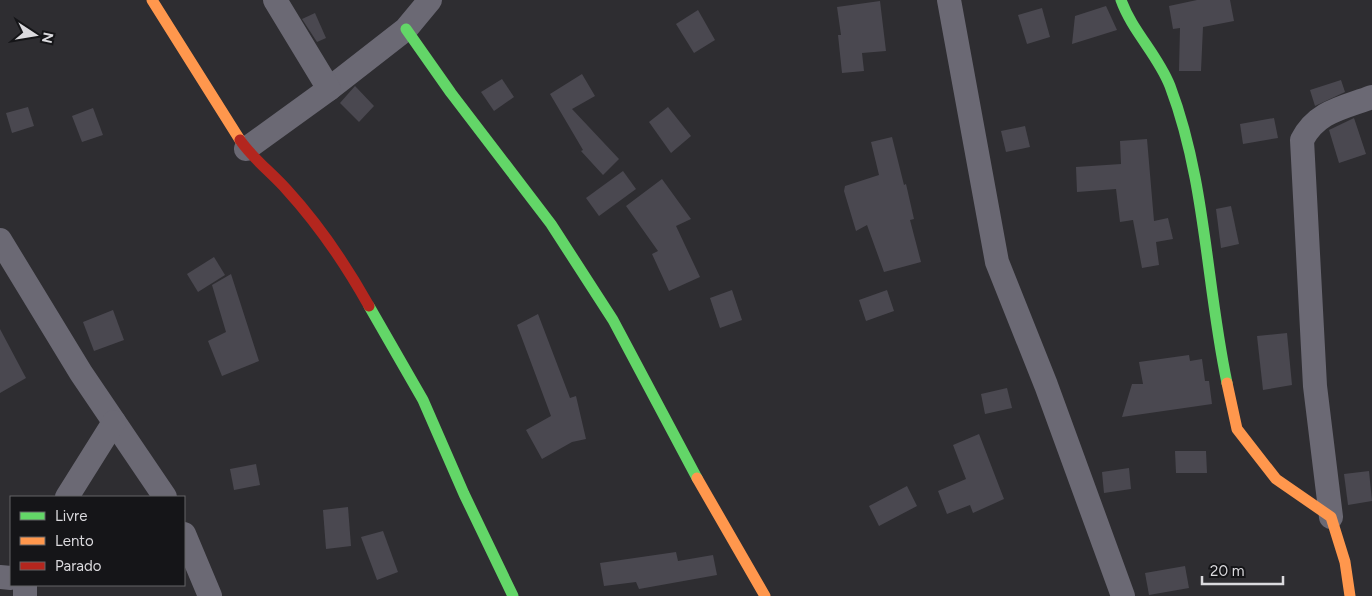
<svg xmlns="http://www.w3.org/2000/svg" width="1372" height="596" viewBox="0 0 1372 596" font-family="Figtree,sans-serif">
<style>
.building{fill:#4a4850}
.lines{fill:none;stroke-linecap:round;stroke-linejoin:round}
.street{stroke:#6b6974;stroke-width:24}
.fast{stroke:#63d668;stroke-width:11}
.slow{stroke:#ff974d;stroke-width:11}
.jam{stroke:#b3261e;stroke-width:11}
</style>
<rect width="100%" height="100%" fill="#2e2d31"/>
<g class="building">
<path d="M 1197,0 L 1230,0 L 1234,21 L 1203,27 L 1201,71 L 1179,71 L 1180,28 L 1173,29 L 1169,6 Z"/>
<path d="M 880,1 L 886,51 L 862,53 L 864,71 L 842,73 L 838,35 L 841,35 L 837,7 Z"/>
<path d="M 1106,6 L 1117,30 L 1072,44 L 1075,16 Z"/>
<path d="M 1042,8 L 1050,37 L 1027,44 L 1018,15 Z"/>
<path d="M 698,10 L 715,40 L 694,53 L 676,24 Z"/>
<path d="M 315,13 L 326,38 L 317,42 L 302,19 Z"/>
<path d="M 582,74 L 595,96 L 572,109 L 619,159 L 603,175 L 581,151 L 583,150 L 550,94 Z"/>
<path d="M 502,79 L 514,97 L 494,111 L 481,92 Z"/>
<path d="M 1341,80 L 1345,92 L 1315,106 L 1310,90 Z"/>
<path d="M 355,86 L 374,106 L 359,122 L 340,103 Z"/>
<path d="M 28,107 L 34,126 L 12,133 L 6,113 Z"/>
<path d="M 668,107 L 691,136 L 671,153 L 649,122 Z"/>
<path d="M 93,108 L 103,135 L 82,142 L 72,116 Z"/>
<path d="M 1274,118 L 1278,138 L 1243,144 L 1240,124 Z"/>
<path d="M 1354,118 L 1366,154 L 1339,163 L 1329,130 Z"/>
<path d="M 1025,126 L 1030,147 L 1006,152 L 1001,131 Z"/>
<path d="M 892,137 L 904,185 L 906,184 L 914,219 L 910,220 L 921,262 L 884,272 L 867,225 L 856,231 L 844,191 L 845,186 L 879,175 L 871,142 Z"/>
<path d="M 1147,139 L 1154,221 L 1168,218 L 1173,239 L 1156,242 L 1159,265 L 1142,268 L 1133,220 L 1120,222 L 1116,189 L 1077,192 L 1076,167 L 1121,164 L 1120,141 Z"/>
<path d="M 623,171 L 636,189 L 599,216 L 586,198 Z"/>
<path d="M 662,179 L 691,219 L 676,226 L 700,277 L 669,291 L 652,254 L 658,251 L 626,206 Z"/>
<path d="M 1231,206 L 1239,244 L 1221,248 L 1216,209 Z"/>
<path d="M 214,257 L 225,275 L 198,292 L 187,274 Z"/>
<path d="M 231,274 L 259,361 L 222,376 L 208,341 L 226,332 L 212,285 Z"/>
<path d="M 732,290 L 742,320 L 720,328 L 710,298 Z"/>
<path d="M 887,290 L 894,311 L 866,321 L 859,300 Z"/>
<path d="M 113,310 L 124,340 L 94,351 L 83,322 Z"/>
<path d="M 538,314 L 570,398 L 576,396 L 586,439 L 572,442 L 542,459 L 526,430 L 551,416 L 517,325 Z"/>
<path d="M 0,329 L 26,378 L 0,393 Z"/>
<path d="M 1287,333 L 1292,385 L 1263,390 L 1257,336 Z"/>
<path d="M 1189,355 L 1190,361 L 1202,359 L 1205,381 L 1209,381 L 1212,404 L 1122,417 L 1132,384 L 1143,384 L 1139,362 Z"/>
<path d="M 1007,388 L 1012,408 L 985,414 L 981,394 Z"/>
<path d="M 979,434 L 1004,499 L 973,513 L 970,505 L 947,514 L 938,491 L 966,479 L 953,445 Z"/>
<path d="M 1175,451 L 1206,451 L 1207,473 L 1176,473 Z"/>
<path d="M 256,464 L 260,485 L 234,490 L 230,469 Z"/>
<path d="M 1129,468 L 1131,489 L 1104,493 L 1102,472 Z"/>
<path d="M 1369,471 L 1372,501 L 1348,505 L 1344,474 Z"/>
<path d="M 907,486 L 917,506 L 879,526 L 869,506 Z"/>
<path d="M 348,507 L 351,546 L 326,549 L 323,510 Z"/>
<path d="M 383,531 L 398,572 L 377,580 L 361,537 Z"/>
<path d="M 676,552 L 678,561 L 713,555 L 717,575 L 639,589 L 636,582 L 604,586 L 600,563 Z"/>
<path d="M 1185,566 L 1189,588 L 1149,595 L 1145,573 Z"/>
</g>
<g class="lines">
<g class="street">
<path d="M 949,0 L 997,262 L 1046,385 L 1123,596"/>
<path d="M 329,89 L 406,29 L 430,0"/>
<path d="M 246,149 L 329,89 L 275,0"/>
<path d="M 0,240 L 81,373 L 165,497"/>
<path d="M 67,497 L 114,422"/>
<path d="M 1331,517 L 1315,386 L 1302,140 C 1317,111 1343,108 1372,97"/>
<path d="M 184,534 L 210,596"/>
<path d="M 0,577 L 11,578"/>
<path d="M 25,596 L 25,585"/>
</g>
<g class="fast">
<path d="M 1121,0 C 1132,31 1158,55 1170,86 C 1206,181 1206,284 1227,383"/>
<path d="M 406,29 L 451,93 L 551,224 L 613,320 L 697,478"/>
<path d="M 369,306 L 423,400 L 464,494 L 513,596"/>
</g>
<g class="slow">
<path d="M 152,0 L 240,140"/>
<path d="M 1227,383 L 1237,429 L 1276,479 L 1331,517 L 1345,562 L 1350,596"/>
<path d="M 697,478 L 765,596"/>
</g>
<path class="jam" d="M 240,140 C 253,159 272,173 287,190 C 319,225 346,265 369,306"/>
</g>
<rect x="10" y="496" width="175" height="90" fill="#151518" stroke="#646467"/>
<rect x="20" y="512" width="25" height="8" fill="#63d668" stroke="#646467"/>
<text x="55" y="521" font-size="15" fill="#dbdade">Livre</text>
<rect x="20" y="537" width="25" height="8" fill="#ff974d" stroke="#646467"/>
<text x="55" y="546" font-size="15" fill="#dbdade">Lento</text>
<rect x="20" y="562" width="25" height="8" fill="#b3261e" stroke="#646467"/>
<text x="55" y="571" font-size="15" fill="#dbdade">Parado</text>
<g transform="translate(35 35) rotate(102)" stroke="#151518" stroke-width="4" paint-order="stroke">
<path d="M0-4L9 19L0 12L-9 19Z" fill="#dbdade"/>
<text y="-8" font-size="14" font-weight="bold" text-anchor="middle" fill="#dbdade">N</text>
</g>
<path d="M1202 576v8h81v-8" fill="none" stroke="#dbdade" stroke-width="2.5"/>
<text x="1210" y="576" font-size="15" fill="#dbdade" stroke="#151518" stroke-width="4" paint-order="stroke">20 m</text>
</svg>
